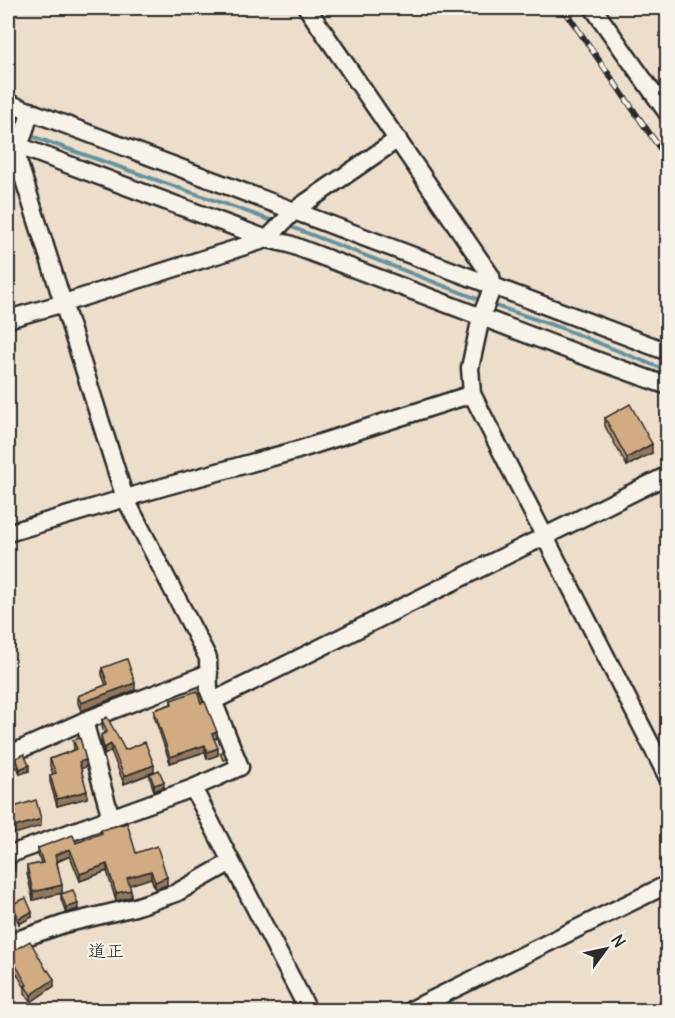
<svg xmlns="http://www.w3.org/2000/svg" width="675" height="1018" viewBox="0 0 675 1018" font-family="Delius,'Klee One',sans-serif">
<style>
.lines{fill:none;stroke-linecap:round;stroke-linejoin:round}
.stream{stroke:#6692a0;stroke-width:4}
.minor-casing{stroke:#2b2b2b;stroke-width:21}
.minor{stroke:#f7f3e8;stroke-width:16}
.rail-casing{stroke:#2b2b2b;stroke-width:6}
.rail{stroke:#f7f3e8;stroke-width:4;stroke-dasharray:11;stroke-linecap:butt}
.wall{fill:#b49471;stroke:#2b2b2b;stroke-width:1.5}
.shaded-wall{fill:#92785c;stroke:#2b2b2b;stroke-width:1.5}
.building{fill:#d1ac83;stroke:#2b2b2b;stroke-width:1.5}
.labels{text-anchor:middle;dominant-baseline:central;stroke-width:4.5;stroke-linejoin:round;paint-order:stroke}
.neighbourhood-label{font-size:18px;fill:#2b2b2b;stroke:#f7f3e8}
</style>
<rect width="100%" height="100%" fill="#ecdeca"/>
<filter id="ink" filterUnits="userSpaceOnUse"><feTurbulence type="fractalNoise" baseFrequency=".0167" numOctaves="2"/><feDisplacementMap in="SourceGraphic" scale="12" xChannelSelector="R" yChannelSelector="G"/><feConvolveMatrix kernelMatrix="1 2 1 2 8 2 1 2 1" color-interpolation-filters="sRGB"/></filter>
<g filter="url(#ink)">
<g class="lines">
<g class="stream">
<path d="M 8,128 L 18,132"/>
<path d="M 28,135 L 276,222"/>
<path d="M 286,225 L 483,301"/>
<path d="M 490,304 L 564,329 L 668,371"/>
</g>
<g class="minor-casing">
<g id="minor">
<path d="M 307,8 L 491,276 L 493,286 L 481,317 L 470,368 L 472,394 L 668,778"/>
<path d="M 593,8 L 668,114"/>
<path d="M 8,103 L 668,352"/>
<path d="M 8,142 L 267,239 L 289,244 L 579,354 L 668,386"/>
<path d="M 8,319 L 64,303 L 267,239 L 295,210 L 398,139"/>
<path d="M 8,533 L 163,487 L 298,450 L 472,394"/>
<path d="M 213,701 L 668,475"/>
<path d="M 84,721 L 209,673"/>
<path d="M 8,755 L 84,721 L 111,818"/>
<path d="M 193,788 L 308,1010"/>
<path d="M 8,855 L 193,788 L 240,767 L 209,691 L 208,658 L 125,498 L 18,161 L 19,147 L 31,111"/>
<path d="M 8,943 L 64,924 L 135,907 L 176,893 L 231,862"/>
<path d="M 411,1010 L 668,884"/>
</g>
</g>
<use href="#minor" class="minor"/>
<g class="rail-casing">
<path id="rail" d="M 563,8 L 668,160"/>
</g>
<use href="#rail" class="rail"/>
</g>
<g class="wall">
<path d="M 605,418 L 652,453 L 627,466 L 605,426 Z"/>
<path d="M 102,668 L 135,690 L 81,711 L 78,703 L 78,696 L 106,685 L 102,675 Z"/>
<path d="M 171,700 L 201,703 L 217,738 L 214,739 L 218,755 L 207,759 L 205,752 L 170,763 L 154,716 L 154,710 L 171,704 Z"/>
<path d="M 102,720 L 125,750 L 154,772 L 164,787 L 154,791 L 150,779 L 150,774 L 124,784 L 111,751 L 104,755 L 101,742 L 101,735 L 104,733 L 102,727 Z"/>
<path d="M 73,740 L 86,767 L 81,768 L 87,798 L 57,806 L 50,782 L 50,775 L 53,774 L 50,766 L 50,759 L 74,750 Z"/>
<path d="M 16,758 L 29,771 L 20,774 L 16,763 Z"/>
<path d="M 101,830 L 136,853 L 167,885 L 155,889 L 151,878 L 129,885 L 131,897 L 116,901 L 107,871 L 80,881 L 70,856 L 57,862 L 62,893 L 33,900 L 27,874 L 27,866 L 41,863 L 38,855 L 38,848 L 76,843 L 101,834 Z"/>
<path d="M 8,884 L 13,904 L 32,917 L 19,924 L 12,909 L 12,906 L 8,908 Z"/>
<path d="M 61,894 L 78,909 L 66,913 L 61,899 Z"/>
<path d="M 9,953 L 54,986 L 31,1002 L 25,993 L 25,988 L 9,960 Z"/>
</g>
<g class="shaded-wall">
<path d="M 652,444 L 652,453 L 627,466 L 627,458 Z"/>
<path d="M 135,683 L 135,690 L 81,711 L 81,703 Z"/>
<path d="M 217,732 L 217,738 L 212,740 L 212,734 Z"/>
<path d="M 111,744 L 111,751 L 104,755 L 104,748 Z"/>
<path d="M 205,745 L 205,752 L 170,763 L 170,757 Z"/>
<path d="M 218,748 L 218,755 L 207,759 L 207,752 Z"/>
<path d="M 86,760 L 86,767 L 79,769 L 79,762 Z"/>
<path d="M 29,765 L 29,771 L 20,774 L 20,769 Z"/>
<path d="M 154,765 L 154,772 L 124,784 L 124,776 Z"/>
<path d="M 164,782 L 164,787 L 154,791 L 154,785 Z"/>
<path d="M 87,791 L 87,798 L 57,806 L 57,799 Z"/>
<path d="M 41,819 L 41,826 L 8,836 L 8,829 Z"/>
<path d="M 70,849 L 70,856 L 55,862 L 55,855 Z"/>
<path d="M 15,864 L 15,871 L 8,873 L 8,866 Z"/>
<path d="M 107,864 L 107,871 L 80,881 L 80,874 Z"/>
<path d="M 151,871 L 151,878 L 127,886 L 127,878 Z"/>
<path d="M 167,877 L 167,885 L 155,889 L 155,882 Z"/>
<path d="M 62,885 L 62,893 L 33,900 L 33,892 Z"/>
<path d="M 131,890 L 131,897 L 116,901 L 116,893 Z"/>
<path d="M 13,898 L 13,906 L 8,908 L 8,900 Z"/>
<path d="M 78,904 L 78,909 L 66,913 L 66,907 Z"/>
<path d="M 32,912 L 32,917 L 19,924 L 19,918 Z"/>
<path d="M 54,979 L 54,986 L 31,1002 L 31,995 Z"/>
</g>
<g class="building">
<path d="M 630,404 L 652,444 L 627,458 L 605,418 Z"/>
<path d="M 127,659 L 135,683 L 81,703 L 78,696 L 108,684 L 102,668 Z"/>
<path d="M 197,691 L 201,703 L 205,702 L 217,732 L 212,734 L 218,748 L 207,752 L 205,745 L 170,757 L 154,710 L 172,704 L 171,700 Z"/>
<path d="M 107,717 L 125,750 L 145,742 L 154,765 L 124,776 L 111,744 L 104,748 L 101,735 L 107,732 L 102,720 Z"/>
<path d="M 80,738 L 86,760 L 79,762 L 87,791 L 57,799 L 50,775 L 56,773 L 50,759 L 77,749 L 73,740 Z"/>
<path d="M 224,752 L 226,759 L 223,760 L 220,753 Z"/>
<path d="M 24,754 L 29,765 L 20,769 L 16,758 Z"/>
<path d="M 159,770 L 164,782 L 154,785 L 150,774 Z"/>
<path d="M 8,799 L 11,808 L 36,800 L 41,819 L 8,829 Z"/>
<path d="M 127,823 L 136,853 L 157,846 L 167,877 L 155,882 L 151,871 L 127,878 L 131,890 L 116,893 L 107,864 L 80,874 L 70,849 L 55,855 L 62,885 L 33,892 L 27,866 L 43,863 L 38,848 L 73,835 L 76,843 L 102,833 L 101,830 Z"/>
<path d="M 13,857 L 15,864 L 8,866 L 8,858 Z"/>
<path d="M 8,884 L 13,898 L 8,900 Z"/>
<path d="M 73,890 L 78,904 L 66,907 L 61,894 Z"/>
<path d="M 26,898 L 32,912 L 19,918 L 12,904 Z"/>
<path d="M 30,941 L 47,971 L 48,970 L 54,979 L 31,995 L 25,986 L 27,985 L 9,953 Z"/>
</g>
</g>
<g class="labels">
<g class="neighbourhood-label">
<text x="106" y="950">道正</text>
</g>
</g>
<rect width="675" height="1018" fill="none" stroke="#f7f3e8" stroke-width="30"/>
<rect x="15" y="15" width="645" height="988" fill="none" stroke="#2b2b2b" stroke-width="2" filter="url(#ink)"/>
<g transform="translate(606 949) rotate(57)" stroke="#f7f3e8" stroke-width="4.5" paint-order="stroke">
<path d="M0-4.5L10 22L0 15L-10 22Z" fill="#2b2b2b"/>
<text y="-9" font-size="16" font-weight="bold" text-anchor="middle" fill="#2b2b2b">N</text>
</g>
</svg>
